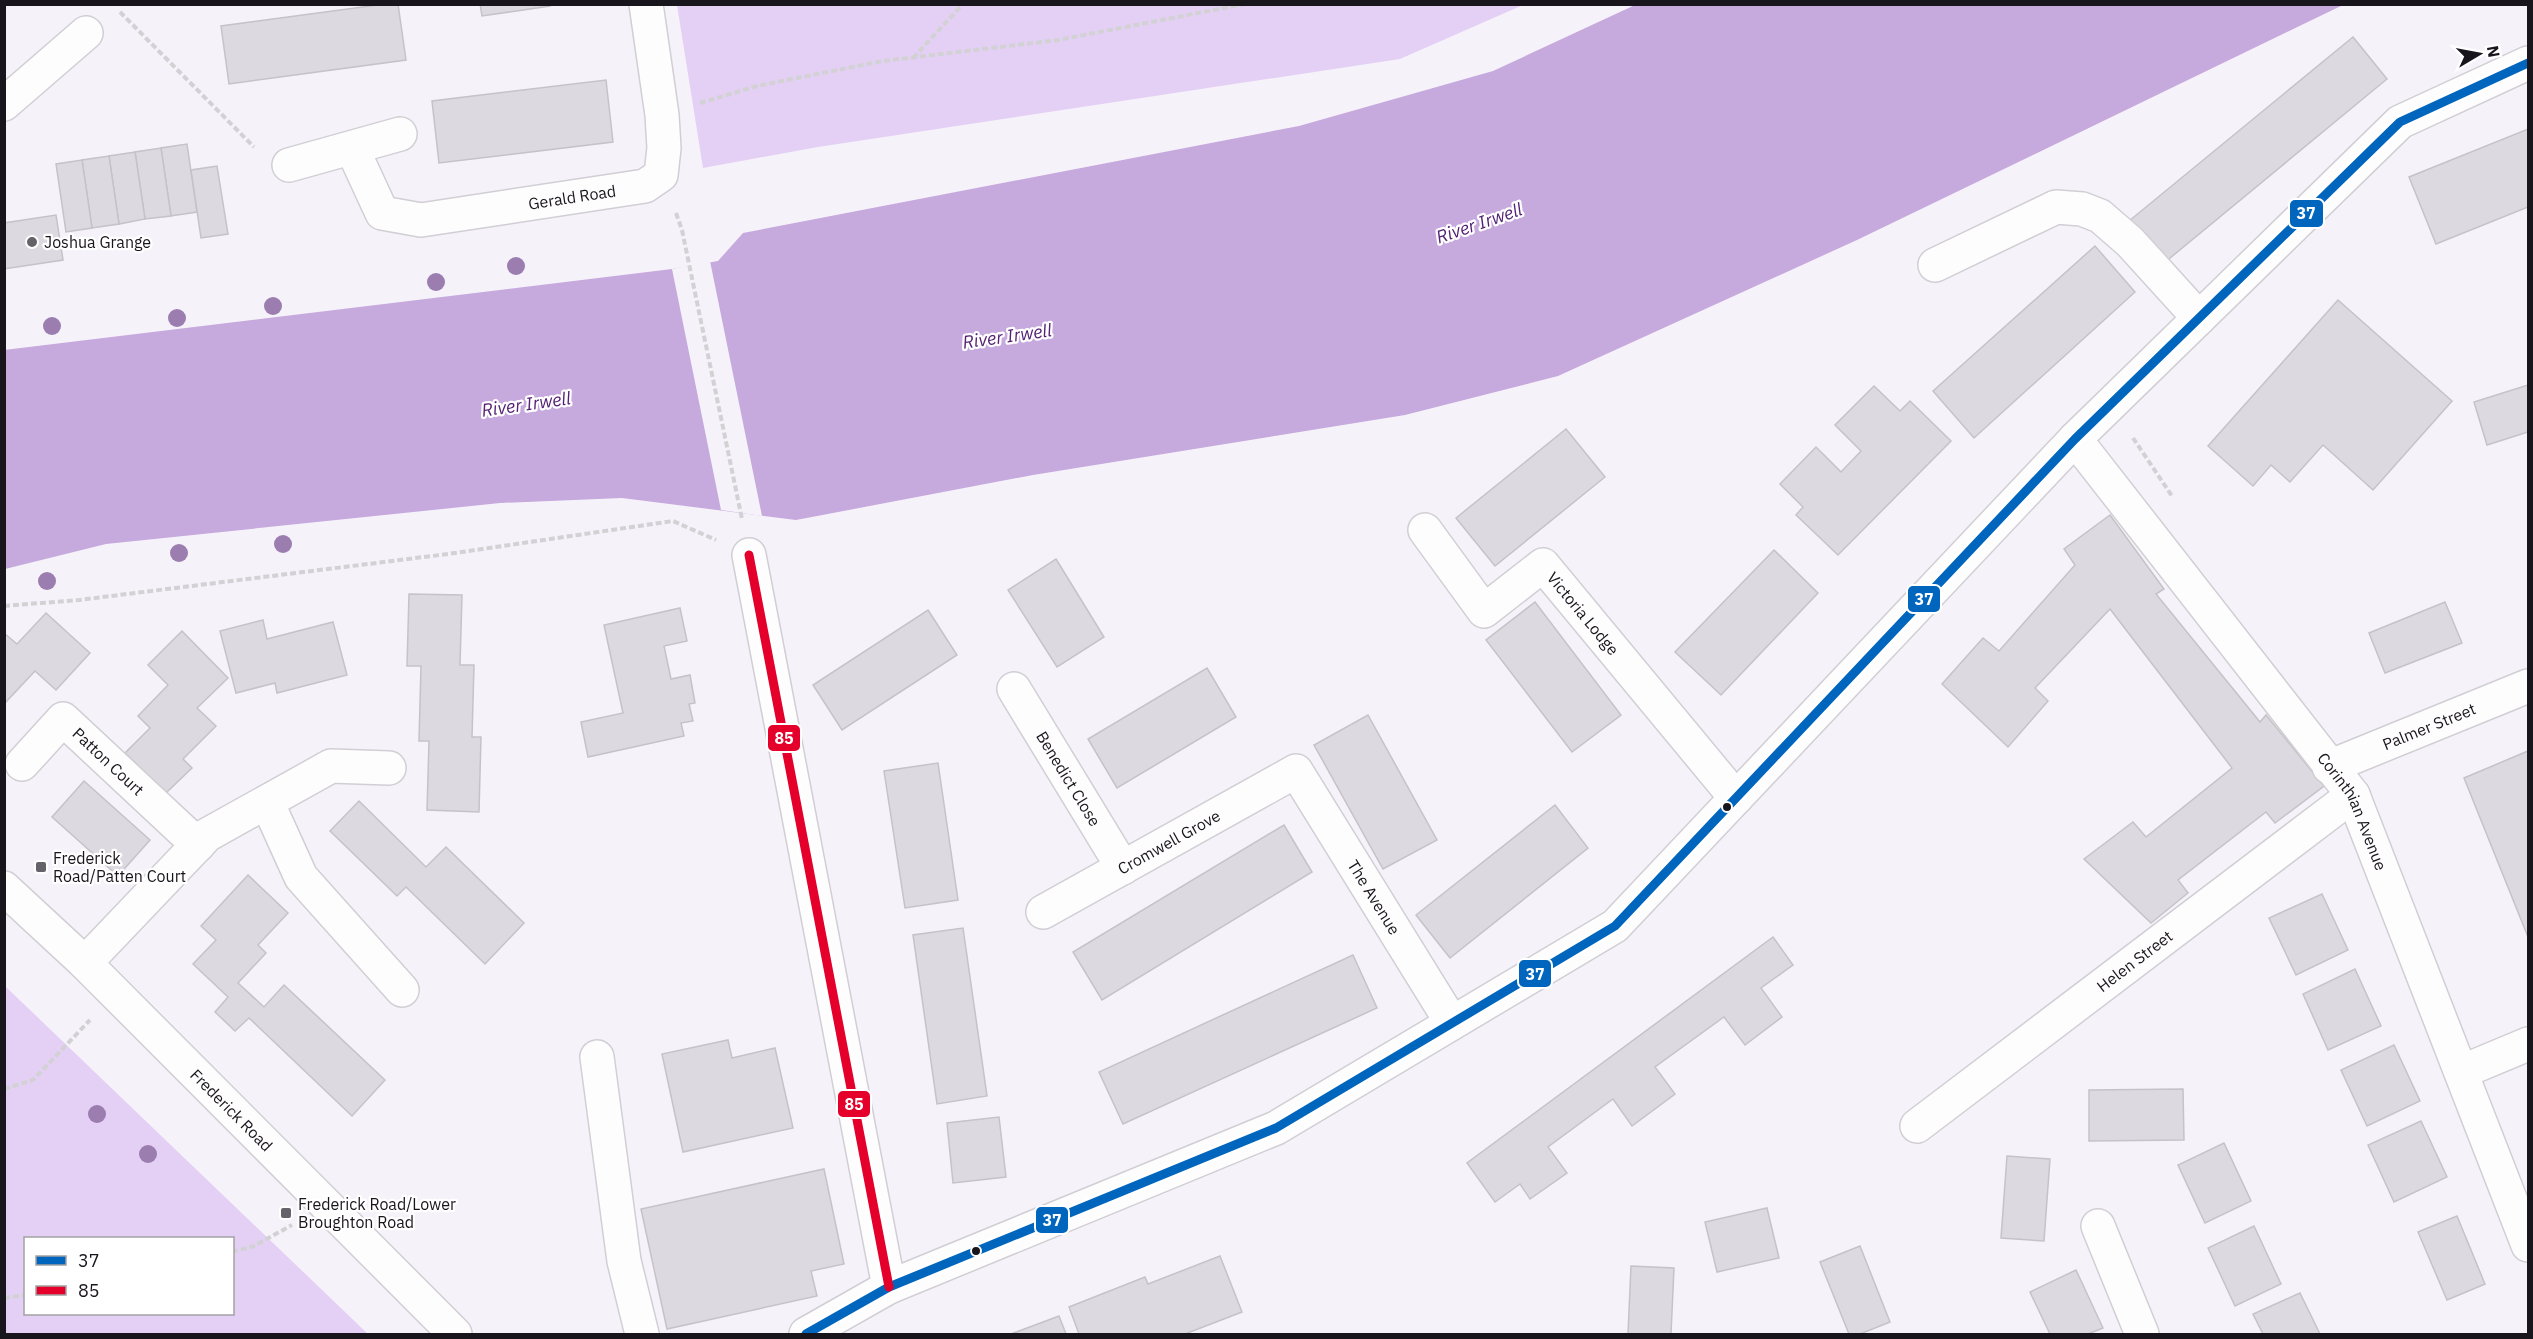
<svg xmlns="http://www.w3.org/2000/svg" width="2533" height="1339" viewBox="0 0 2533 1339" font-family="'IBM Plex Sans',sans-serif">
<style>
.green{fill:#e4d0f5;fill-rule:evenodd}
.water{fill:#c6a9dd}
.pier{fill:#f6f2fa}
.building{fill:#ddd9e0;stroke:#c6c2c8;stroke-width:1.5}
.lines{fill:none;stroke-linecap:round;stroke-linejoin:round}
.minor-casing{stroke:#d1ced4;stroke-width:36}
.major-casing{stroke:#d1ced4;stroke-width:36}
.path{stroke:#d2d1d3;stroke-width:4;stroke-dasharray:6 3;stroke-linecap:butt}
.minor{stroke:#fefdfe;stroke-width:33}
.major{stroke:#fefdfe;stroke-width:33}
.bus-1-casing{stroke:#fff;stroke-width:14}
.bus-2-casing{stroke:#fff;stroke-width:14}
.bus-1{stroke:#0065bd;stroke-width:9}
.bus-2{stroke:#e4002b;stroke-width:9}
.tree{fill:#9b7daf}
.poi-dot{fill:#66626a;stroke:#fff;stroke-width:2}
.bus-dot{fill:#19151c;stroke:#fff;stroke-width:2}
.labels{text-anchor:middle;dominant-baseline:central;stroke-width:4.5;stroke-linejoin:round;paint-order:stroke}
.street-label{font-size:16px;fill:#19151c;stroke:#fff}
.poi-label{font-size:16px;fill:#19151c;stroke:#fff;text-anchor:start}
.water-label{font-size:18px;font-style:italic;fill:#532074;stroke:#fff}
.line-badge{stroke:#fff;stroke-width:2}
.badge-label{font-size:16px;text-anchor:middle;font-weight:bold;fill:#fff}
</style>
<rect width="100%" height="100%" fill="#f6f2fa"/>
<g class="green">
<path d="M 677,5 L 1523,5 L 1400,59 L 818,147 L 703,168 Z"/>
<path d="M 4,986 L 5,986 L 368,1334 L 5,1334 ZM 26,1238 L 232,1238 L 232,1314 L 26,1314 Z"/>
</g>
<path class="water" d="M 1635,5 L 2343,5 L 1857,240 L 1558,376 L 1405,415 L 1033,475 L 796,520 L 622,498 L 500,503 L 106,544 L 5,569 L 4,350 L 672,269 L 718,261 L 743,233 L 1299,126 L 1493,71 Z"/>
<path class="pier" d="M 710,261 L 762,516 L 721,510 L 672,269 Z"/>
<g class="building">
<path d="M 385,4 L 398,4 L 406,60 L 229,84 L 221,26 Z"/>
<path d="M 480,4 L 550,4 L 550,6 L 482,16 Z"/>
<path d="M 2353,37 L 2387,79 L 2164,263 L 2129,221 Z"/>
<path d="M 606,80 L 613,142 L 439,163 L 432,101 Z"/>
<path d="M 2528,129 L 2528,207 L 2436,244 L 2409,177 Z"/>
<path d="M 187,144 L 197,212 L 171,216 L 161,148 Z"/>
<path d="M 161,148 L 171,216 L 145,219 L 135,152 Z"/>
<path d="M 135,152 L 145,219 L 119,224 L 109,156 Z"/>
<path d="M 109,156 L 119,224 L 92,228 L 82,160 Z"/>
<path d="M 82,160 L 92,228 L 66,232 L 56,164 Z"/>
<path d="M 217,166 L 228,234 L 201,238 L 191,170 Z"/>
<path d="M 56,215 L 63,260 L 4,269 L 4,223 Z"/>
<path d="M 2095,246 L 2135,292 L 1974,438 L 1933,391 Z"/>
<path d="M 2338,300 L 2452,401 L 2373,490 L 2323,445 L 2290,482 L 2271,465 L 2253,486 L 2208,446 Z"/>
<path d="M 2528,385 L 2528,432 L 2487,445 L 2474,402 Z"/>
<path d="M 1874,386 L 1900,411 L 1910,401 L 1951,441 L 1838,555 L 1796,515 L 1803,507 L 1780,484 L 1816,447 L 1841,472 L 1861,451 L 1835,425 Z"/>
<path d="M 1566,429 L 1605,477 L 1495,566 L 1456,518 Z"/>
<path d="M 2110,515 L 2164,589 L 2156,594 L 2260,722 L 2266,715 L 2324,786 L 2275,823 L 2266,812 L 2178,880 L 2188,893 L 2151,923 L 2084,859 L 2133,822 L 2146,837 L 2232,768 L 2110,609 L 2035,688 L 2048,701 L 2008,747 L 1942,684 L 1983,638 L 1999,651 L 2075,565 L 2064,549 Z"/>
<path d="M 1774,550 L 1818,593 L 1721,695 L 1675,652 Z"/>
<path d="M 1056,559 L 1104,637 L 1057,667 L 1008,590 Z"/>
<path d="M 409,594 L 462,595 L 460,665 L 474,665 L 472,737 L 481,737 L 479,812 L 427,810 L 429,741 L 419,741 L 421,666 L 407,666 Z"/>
<path d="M 1535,602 L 1621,715 L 1572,752 L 1486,640 Z"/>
<path d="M 2445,602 L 2462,643 L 2385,673 L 2369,633 Z"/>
<path d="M 680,608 L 687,641 L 664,646 L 671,679 L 690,675 L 695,703 L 689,704 L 693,721 L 681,723 L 684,736 L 588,757 L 581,722 L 623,713 L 604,625 Z"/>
<path d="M 928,610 L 957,655 L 842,730 L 813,685 Z"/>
<path d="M 46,613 L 90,653 L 56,690 L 35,671 L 4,704 L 4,633 L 17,644 Z"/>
<path d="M 263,620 L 267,639 L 333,622 L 347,675 L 277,693 L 275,683 L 236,693 L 220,631 Z"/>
<path d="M 182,631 L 228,678 L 197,708 L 216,726 L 183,759 L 192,768 L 166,793 L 125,753 L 150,728 L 138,716 L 168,685 L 148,665 Z"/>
<path d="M 1207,668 L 1236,717 L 1117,788 L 1088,739 Z"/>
<path d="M 1368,715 L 1437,840 L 1383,869 L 1314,745 Z"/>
<path d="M 2528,751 L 2528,937 L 2464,778 Z"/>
<path d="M 938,763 L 958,900 L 905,908 L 884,771 Z"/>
<path d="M 84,781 L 150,840 L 118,876 L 52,817 Z"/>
<path d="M 359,801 L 426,867 L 446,847 L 524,923 L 485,964 L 406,887 L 397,896 L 330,831 Z"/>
<path d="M 1555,805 L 1588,848 L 1450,958 L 1416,915 Z"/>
<path d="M 1284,825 L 1312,872 L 1102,1000 L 1073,952 Z"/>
<path d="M 248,875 L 288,913 L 258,945 L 266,953 L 238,983 L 264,1007 L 284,985 L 385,1080 L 352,1116 L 249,1018 L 235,1031 L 215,1012 L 228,997 L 193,964 L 216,940 L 201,926 Z"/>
<path d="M 2322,894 L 2348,950 L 2296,975 L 2269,918 Z"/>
<path d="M 963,928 L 987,1096 L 937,1104 L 913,935 Z"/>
<path d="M 1773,937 L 1793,965 L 1761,988 L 1782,1017 L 1745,1045 L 1724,1017 L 1655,1067 L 1675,1094 L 1632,1126 L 1613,1099 L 1548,1147 L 1567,1173 L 1530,1199 L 1520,1184 L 1495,1202 L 1467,1163 Z"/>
<path d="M 1353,955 L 1377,1008 L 1123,1124 L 1099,1072 Z"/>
<path d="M 2355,969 L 2381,1026 L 2328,1050 L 2303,994 Z"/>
<path d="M 728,1040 L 732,1058 L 775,1048 L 793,1128 L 683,1152 L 662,1054 Z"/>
<path d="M 2394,1045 L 2420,1101 L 2367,1126 L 2341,1070 Z"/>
<path d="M 2183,1089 L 2184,1140 L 2089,1141 L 2089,1090 Z"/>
<path d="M 999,1117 L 1006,1177 L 953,1183 L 947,1123 Z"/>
<path d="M 2421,1121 L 2447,1177 L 2394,1202 L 2368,1145 Z"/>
<path d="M 2224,1143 L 2251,1201 L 2205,1223 L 2178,1165 Z"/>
<path d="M 2007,1156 L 2050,1159 L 2044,1241 L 2001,1238 Z"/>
<path d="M 824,1169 L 844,1264 L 811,1271 L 817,1296 L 667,1329 L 641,1209 Z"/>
<path d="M 1767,1208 L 1779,1258 L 1717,1272 L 1705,1222 Z"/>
<path d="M 2457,1216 L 2485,1284 L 2447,1300 L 2418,1232 Z"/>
<path d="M 2254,1226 L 2281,1284 L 2235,1306 L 2208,1248 Z"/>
<path d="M 1860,1246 L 1890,1322 L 1860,1334 L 1849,1334 L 1820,1262 Z"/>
<path d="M 1220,1256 L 1242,1312 L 1185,1334 L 1079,1334 L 1069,1307 L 1145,1277 L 1148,1284 Z"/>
<path d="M 1631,1266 L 1674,1268 L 1671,1334 L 1628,1334 Z"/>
<path d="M 2076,1270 L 2103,1328 L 2088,1334 L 2050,1334 L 2030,1292 Z"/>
<path d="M 2300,1293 L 2320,1334 L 2263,1334 L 2253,1314 Z"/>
<path d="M 1059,1316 L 1066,1334 L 1011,1334 Z"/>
</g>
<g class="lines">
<g class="minor-casing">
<g id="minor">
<path d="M 4,104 L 86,33"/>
<path id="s1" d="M 352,148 L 382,213 L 421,220 L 645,186 L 661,175 L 664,148 L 662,115 L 646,4"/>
<path d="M 289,165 L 400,134"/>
<path d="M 1935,265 L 2056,207 L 2082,209 L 2100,216 L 2130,242 L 2199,318"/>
<path id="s2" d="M 2075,439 L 2353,795 L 2528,1245"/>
<path id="s3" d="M 1425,530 L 1484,611 L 1543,565 L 1736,798"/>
<path d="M 749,555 L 889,1287"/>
<path id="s4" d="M 1014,689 L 1123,868"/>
<path id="s5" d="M 22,764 L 63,719 L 198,845"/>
<path id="s6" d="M 2329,767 L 2528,686"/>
<path d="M 267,802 L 301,877 L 402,990"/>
<path id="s7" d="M 1043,912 L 1296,771 L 1452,1023"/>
<path d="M 85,963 L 207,835 L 331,766 L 389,768"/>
<path d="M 597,1057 L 624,1261 L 642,1334"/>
<path d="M 2461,1072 L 2528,1044"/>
<path id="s8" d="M 1917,1126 L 2353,795"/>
<path d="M 2098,1226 L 2142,1334"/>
<path d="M 806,1334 L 889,1287 L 1276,1128 L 1615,926 L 2075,439 L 2400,122 L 2528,63"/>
</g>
</g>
<g class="major-casing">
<g id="major">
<path id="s9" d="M 4,888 L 85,963 L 455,1334"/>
</g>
</g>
<g class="path">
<path d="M 120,12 L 254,147"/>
<path d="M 913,58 L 963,4"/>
<path d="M 700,103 L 757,86 L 883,61 L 1058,40 L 1245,4"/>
<path d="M 676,213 L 682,230 L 742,519"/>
<path d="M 2133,438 L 2172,496"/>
<path d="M 4,606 L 79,600 L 448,554 L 673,521 L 716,540"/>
<path d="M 4,1089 L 33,1080 L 90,1020"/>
<path d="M 232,1252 L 254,1246 L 292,1225"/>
<path d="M 4,1298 L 26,1295"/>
</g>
<use href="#minor" class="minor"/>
<use href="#major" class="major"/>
<g class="bus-1-casing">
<path id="bus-1" d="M 806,1334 L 889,1287 L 1276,1128 L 1615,926 L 2075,439 L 2400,122 L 2528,63"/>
</g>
<g class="bus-2-casing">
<path id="bus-2" d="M 749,555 L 889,1287"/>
</g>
<use href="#bus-1" class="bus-1"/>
<use href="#bus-2" class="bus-2"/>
</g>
<g class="tree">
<circle cx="516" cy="266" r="9"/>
<circle cx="436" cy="282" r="9"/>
<circle cx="273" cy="306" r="9"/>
<circle cx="177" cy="318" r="9"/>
<circle cx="52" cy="326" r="9"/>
<circle cx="283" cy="544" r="9"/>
<circle cx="179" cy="553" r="9"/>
<circle cx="47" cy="581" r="9"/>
<circle cx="97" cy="1114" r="9"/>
<circle cx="148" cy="1154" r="9"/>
</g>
<g class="poi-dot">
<circle cx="32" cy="242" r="6"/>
<rect x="35" y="861" width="12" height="12" rx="3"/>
<rect x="280" y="1207" width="12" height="12" rx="3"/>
</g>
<g class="bus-dot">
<circle cx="1727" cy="807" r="5"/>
<circle cx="976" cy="1251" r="5"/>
</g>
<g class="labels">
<g class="street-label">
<text stroke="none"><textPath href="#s1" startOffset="264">Gerald Road</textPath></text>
<text stroke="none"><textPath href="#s3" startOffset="238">Victoria Lodge</textPath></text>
<text stroke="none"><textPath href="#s6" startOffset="108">Palmer Street</textPath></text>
<text stroke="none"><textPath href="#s5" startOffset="123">Patton Court</textPath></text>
<text stroke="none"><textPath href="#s4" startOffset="105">Benedict Close</textPath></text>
<text stroke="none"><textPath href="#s2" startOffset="466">Corinthian Avenue</textPath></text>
<text stroke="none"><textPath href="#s7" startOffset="144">Cromwell Grove</textPath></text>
<text stroke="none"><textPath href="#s7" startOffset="438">The Avenue</textPath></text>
<text stroke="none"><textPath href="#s8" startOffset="273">Helen Street</textPath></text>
<text stroke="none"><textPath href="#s9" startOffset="318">Frederick Road</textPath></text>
</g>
<g class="poi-label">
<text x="44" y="242">Joshua Grange</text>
<text x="53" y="858">Frederick<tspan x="53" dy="18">Road/Patten Court</tspan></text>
<text x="298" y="1204">Frederick Road/Lower<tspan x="298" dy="18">Broughton Road</tspan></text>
</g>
<g class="water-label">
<text transform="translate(1479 223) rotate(-19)">River Irwell</text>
<text transform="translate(1007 336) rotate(-8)">River Irwell</text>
<text transform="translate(526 404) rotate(-8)">River Irwell</text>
</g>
</g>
<g class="line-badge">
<rect x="2289" y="199" width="35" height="29" rx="6" fill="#0065bd"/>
<rect x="1907" y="585" width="34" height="28" rx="6" fill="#0065bd"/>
<rect x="767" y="724" width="34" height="28" rx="6" fill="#e4002b"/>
<rect x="1518" y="959" width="34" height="29" rx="6" fill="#0065bd"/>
<rect x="837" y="1090" width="34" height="28" rx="6" fill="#e4002b"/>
<rect x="1035" y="1206" width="34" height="28" rx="6" fill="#0065bd"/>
</g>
<g class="badge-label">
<text x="2306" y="219">37</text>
<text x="1924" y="605">37</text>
<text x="784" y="744">85</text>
<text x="1535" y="980">37</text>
<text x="854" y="1110">85</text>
<text x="1052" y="1226">37</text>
</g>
<rect width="2533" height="1339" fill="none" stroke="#19151c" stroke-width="12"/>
<rect x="24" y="1237" width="210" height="78" fill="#ffffff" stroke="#a3a1a4" stroke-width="1.5"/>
<rect x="36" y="1256" width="30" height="9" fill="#0065bd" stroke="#a3a1a4" stroke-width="1.5"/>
<text x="78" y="1267" font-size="18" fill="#19151c">37</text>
<rect x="36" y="1286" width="30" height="9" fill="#e4002b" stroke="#a3a1a4" stroke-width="1.5"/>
<text x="78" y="1297" font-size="18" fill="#19151c">85</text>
<g transform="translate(2479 54) rotate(80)" stroke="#ffffff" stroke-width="4.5" paint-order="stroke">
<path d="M0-4.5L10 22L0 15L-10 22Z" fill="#19151c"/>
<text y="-9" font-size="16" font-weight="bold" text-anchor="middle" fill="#19151c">N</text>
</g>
</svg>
